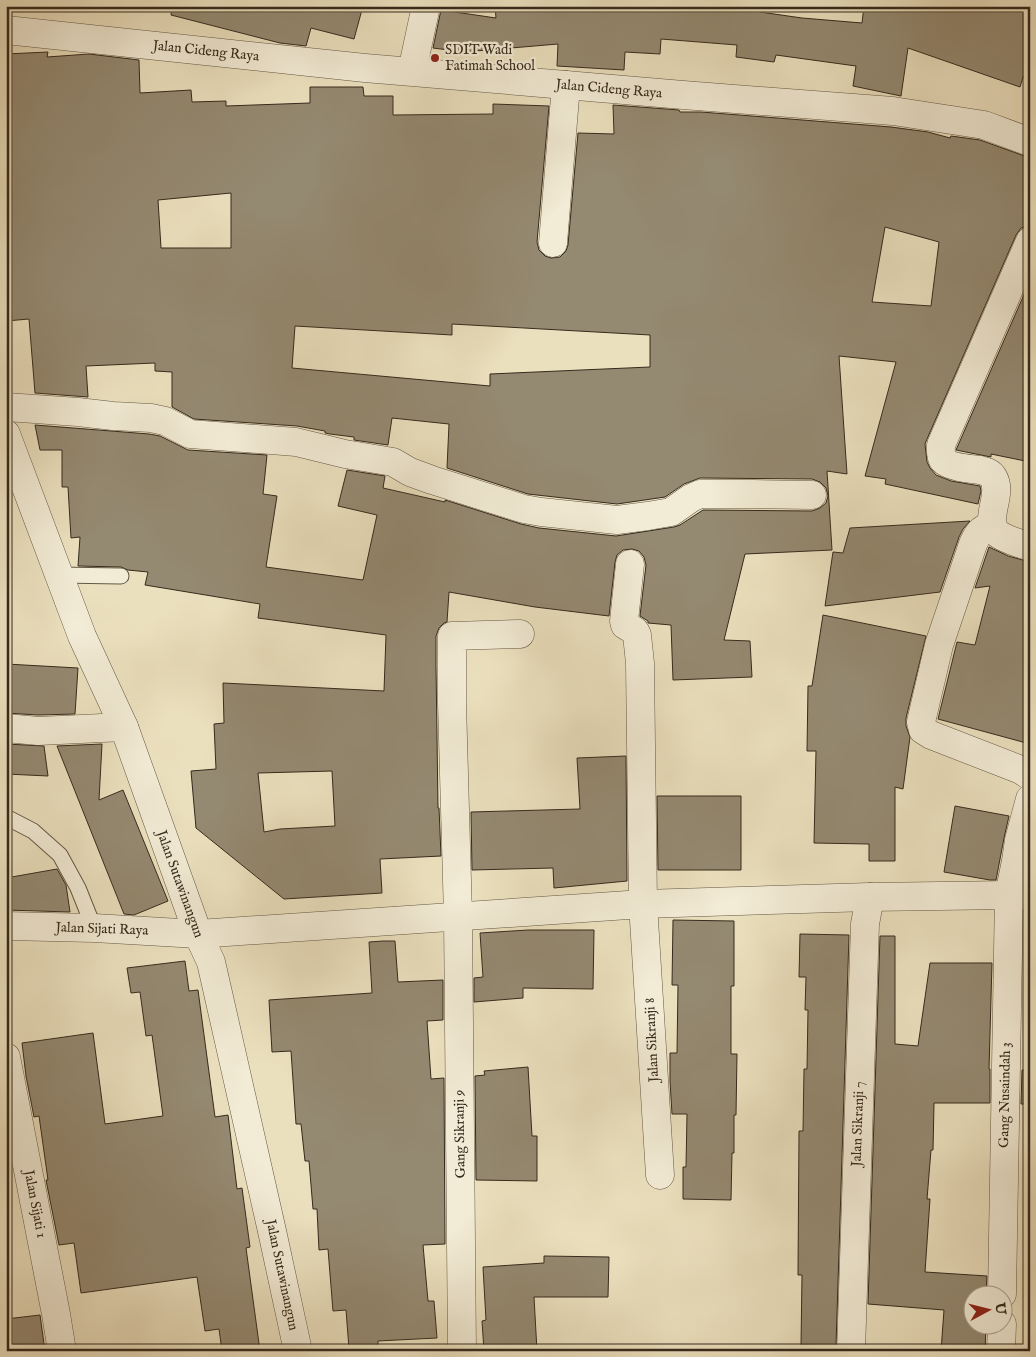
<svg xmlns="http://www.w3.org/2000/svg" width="1036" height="1357" viewBox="0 0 1036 1357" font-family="'IM FELL English',serif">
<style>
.building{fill:#948971;stroke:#362a1d;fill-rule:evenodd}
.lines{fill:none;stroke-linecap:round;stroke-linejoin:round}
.service-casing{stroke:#635845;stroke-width:17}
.minor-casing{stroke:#635845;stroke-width:29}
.service{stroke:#f2ebd5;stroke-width:15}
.minor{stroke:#f2ebd5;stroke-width:28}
.poi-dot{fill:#8f2418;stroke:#f2ebd5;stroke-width:2}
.labels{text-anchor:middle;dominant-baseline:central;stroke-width:4.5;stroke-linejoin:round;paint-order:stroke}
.poi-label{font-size:14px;fill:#362a1d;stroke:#f2ebd5;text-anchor:start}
.street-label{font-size:14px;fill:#362a1d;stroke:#f2ebd5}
</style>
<rect width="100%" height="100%" fill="#ebe0be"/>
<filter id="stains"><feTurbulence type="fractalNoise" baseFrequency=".004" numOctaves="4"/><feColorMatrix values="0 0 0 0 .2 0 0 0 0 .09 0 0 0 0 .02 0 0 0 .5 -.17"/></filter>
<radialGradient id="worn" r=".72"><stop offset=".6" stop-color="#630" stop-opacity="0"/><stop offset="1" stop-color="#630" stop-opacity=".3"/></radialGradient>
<g class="building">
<path d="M 172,6 L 363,6 L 354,39 L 311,28 L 306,46 L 280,43 L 171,15 Z"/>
<path d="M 495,6 L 761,6 L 760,12 L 802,18 L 862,23 L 864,6 L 1030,6 L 1030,80 L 1023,77 L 1020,87 L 908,48 L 901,96 L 853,86 L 856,66 L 776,55 L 774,62 L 736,57 L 737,45 L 661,39 L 660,54 L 625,52 L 624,70 L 557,66 L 558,44 L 464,52 L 433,48 L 441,10 L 496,18 Z"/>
<path d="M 48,52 L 47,57 L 89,54 L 139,60 L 140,93 L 191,90 L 192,102 L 226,101 L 226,106 L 310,103 L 310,87 L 363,87 L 364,96 L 393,96 L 393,115 L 493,114 L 493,104 L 549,106 L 537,242 L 539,250 L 545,256 L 551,258 L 560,257 L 566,251 L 568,245 L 578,133 L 614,134 L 613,105 L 679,110 L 680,112 L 701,112 L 891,127 L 928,132 L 950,138 L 951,136 L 980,140 L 1030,158 L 1030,226 L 1021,228 L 1016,235 L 927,439 L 925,444 L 927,462 L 930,468 L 936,475 L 951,481 L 980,486 L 981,491 L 978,504 L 885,484 L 886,479 L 865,476 L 896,362 L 839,356 L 847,474 L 827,471 L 832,550 L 745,554 L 724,640 L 750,641 L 752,677 L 673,680 L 671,625 L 648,623 L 648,621 L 640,616 L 646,565 L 644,557 L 639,551 L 632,549 L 623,550 L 617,555 L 615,562 L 609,616 L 535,607 L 449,592 L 447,622 L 444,623 L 439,628 L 436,636 L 436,665 L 438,808 L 439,808 L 441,856 L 380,859 L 382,893 L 284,899 L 196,828 L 191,771 L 216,769 L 214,724 L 224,723 L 223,683 L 384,691 L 386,635 L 258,618 L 260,604 L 145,585 L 148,572 L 128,570 L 121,567 L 78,566 L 80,537 L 71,538 L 68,487 L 62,487 L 62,450 L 40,450 L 35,425 L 149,434 L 160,436 L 188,450 L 267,455 L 263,494 L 277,496 L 266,567 L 363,580 L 377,515 L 338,506 L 347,470 L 385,476 L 383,488 L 445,502 L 445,500 L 521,524 L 539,528 L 616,536 L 674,527 L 680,525 L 703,510 L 812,511 L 820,508 L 826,503 L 828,496 L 826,488 L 820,482 L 812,479 L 700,478 L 684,484 L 665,497 L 617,504 L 528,494 L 447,468 L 449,424 L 392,418 L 388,445 L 354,440 L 354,437 L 330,434 L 325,433 L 325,431 L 297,426 L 194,419 L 172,407 L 172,372 L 155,371 L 155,363 L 86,366 L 88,397 L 35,393 L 29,319 L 6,321 L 6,134 L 8,134 L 6,101 L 6,54 ZM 231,193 L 231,248 L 161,248 L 158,200 ZM 885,227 L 939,242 L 931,306 L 872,302 ZM 452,324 L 650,335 L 650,367 L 490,374 L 490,386 L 292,368 L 295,326 L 452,335 ZM 332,771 L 335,826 L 280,829 L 264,832 L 258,773 Z"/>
<path d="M 1026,290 L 1030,292 L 1030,462 L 991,454 L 991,457 L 956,450 Z"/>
<path d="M 970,521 L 963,529 L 959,537 L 940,592 L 825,606 L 833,552 L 843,553 L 850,528 Z"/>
<path d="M 989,547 L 1008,556 L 1030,562 L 1030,744 L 938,719 L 957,642 L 975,645 L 990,586 L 975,588 Z"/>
<path d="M 823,615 L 926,636 L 906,718 L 906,726 L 910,737 L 903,789 L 895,787 L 895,861 L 869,861 L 869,844 L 814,843 L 816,751 L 807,751 L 808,686 L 812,686 Z"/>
<path d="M 6,664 L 78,668 L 75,714 L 38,715 L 6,713 Z"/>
<path d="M 6,744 L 44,746 L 48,776 L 6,774 Z"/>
<path d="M 102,744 L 99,800 L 123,790 L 168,901 L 134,915 L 124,914 L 57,746 Z"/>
<path d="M 626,756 L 627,881 L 554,888 L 553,868 L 472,870 L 471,812 L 580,809 L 577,758 Z"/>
<path d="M 657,796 L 741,796 L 741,870 L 658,870 Z"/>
<path d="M 955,806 L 1009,816 L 1004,838 L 996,880 L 990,880 L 944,872 Z"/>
<path d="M 57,869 L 66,885 L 70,912 L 6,910 L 6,878 Z"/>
<path d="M 673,920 L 734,921 L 734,986 L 731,986 L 731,1054 L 737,1054 L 736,1115 L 734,1115 L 734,1153 L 732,1153 L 731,1200 L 683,1199 L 683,1167 L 686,1167 L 687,1114 L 672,1114 L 670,1081 L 670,1053 L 677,1053 L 678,985 L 672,985 Z"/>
<path d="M 528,930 L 594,930 L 593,989 L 523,988 L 523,998 L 474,1002 L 474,978 L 483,977 L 480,933 Z"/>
<path d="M 800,934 L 849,935 L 836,1346 L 801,1345 L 802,1275 L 798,1275 L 799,1131 L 803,1131 L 804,1069 L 807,1069 L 808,1010 L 805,1010 L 806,977 L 799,977 Z"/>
<path d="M 880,936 L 895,936 L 895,1044 L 918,1046 L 930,963 L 992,963 L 989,1069 L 990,1069 L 990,1103 L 934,1103 L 933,1150 L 931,1150 L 927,1199 L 930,1199 L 925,1272 L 987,1276 L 986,1294 L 974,1294 L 974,1324 L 986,1324 L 985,1351 L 941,1351 L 944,1310 L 868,1304 Z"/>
<path d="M 383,941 L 395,941 L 398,982 L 443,980 L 443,1020 L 427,1021 L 431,1079 L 444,1078 L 445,1244 L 423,1245 L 428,1301 L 434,1301 L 437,1338 L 378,1341 L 378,1347 L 349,1349 L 346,1310 L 333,1311 L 328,1249 L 319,1250 L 317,1209 L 313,1209 L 309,1161 L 305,1161 L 301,1124 L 296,1124 L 291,1051 L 272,1052 L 269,1000 L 372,993 L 369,942 Z"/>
<path d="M 185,961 L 189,991 L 198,990 L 215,1117 L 228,1115 L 237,1189 L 242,1188 L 250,1247 L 246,1248 L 260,1351 L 222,1351 L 219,1329 L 205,1331 L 197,1277 L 81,1293 L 74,1243 L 59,1245 L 46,1180 L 48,1180 L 39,1116 L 34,1117 L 26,1076 L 22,1043 L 93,1033 L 105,1124 L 163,1116 L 152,1035 L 146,1036 L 140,992 L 131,993 L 127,968 Z"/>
<path d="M 528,1067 L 532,1136 L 537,1136 L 537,1181 L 476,1180 L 475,1076 L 485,1075 L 484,1071 Z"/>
<path d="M 1022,1070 L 1030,1070 L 1030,1104 L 1021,1104 Z"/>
<path d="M 544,1256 L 609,1257 L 608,1297 L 534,1297 L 537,1351 L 484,1351 L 482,1321 L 486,1320 L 483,1267 L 544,1263 Z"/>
<path d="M 40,1315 L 45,1351 L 6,1351 L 6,1319 Z"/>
</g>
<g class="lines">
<g class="service-casing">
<g id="service">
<path d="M 58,575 L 121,576"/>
<path d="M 6,817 L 33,831 L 60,855 L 78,888 L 94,928"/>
</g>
</g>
<g class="minor-casing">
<g id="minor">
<path d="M 6,30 L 365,68 L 683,95 L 893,111 L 984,125 L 1030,142"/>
<path d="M 412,71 L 426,6"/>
<path d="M 1030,241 L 941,445 C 941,450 940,456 943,460 C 949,467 971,469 980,470 C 986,472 990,472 993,477 C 1004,494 983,519 997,533 C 1005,540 1020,543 1030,547"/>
<path d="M 553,243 L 566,85"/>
<path d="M 6,407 L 78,412 L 113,416 L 151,418 L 165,421 L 190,434 L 296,442 L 345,454 L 393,462 L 410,472 L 432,480 L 524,509 L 541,512 L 617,520 L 648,516 L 671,512 L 691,498 L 700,494 L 754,494 L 812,495"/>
<path d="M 6,434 L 82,636 L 124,727 L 198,934 L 211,962 L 272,1231 L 298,1351"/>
<path d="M 992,525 C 980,530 978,533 973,544 L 939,645 L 921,722 L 923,730 L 931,735 L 1021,770 L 1030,776"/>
<path d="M 630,564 L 624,621 L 625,625 L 635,631 L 637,635 L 640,663 L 643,904 L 660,1175"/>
<path d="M 6,728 L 38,731 L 124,727"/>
<path d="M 6,926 L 94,928 L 198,934 L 643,904 L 870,897 L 1009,895 L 1030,896"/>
<path d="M 6,1057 L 56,1314 L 62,1351"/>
<path d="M 1002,1294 L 1009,895 L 1016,861 L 1019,840 L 1030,799"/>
<path d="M 462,1351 L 458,916 L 452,703 L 452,636 L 520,634"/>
<path d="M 851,1351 L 865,924 L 870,897"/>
<path d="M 1001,1351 L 1002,1324"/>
</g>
</g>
<use href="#service" class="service"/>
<use href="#minor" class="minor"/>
</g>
<circle class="poi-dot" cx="435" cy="58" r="5"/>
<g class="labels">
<g class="poi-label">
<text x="445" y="50">SDIT Wadi<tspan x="445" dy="16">Fatimah School</tspan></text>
</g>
<g class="street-label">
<text transform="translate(206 51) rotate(6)">Jalan Cideng Raya</text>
<text transform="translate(609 89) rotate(5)">Jalan Cideng Raya</text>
<text transform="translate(180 884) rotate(70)">Jalan Sutawinangun</text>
<text transform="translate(102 929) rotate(2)">Jalan Sijati Raya</text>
<text transform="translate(652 1040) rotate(-93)">Jalan Sikranji 8</text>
<text transform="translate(1005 1095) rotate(-89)">Gang Nusaindah 3</text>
<text transform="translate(858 1124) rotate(-88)">Jalan Sikranji 7</text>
<text transform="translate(460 1134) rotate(-91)">Gang Sikranji 9</text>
<text transform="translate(35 1204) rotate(79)">Jalan Sijati 1</text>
<text transform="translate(282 1275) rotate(78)">Jalan Sutawinangun</text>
</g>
</g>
<rect width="1036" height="1357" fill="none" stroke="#ebe0be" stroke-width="25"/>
<rect x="8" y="8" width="1021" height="1342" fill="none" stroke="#362a1d" stroke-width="2.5"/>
<rect x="12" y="12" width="1011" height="1332" fill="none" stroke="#362a1d"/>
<g transform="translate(988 1310) rotate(83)"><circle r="24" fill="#f2ebd5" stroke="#a79e8b"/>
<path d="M0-4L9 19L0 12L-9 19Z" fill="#8f2418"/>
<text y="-8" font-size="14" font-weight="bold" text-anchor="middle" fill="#362a1d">U</text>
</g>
<rect width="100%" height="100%" filter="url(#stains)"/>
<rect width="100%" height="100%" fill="url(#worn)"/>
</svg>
